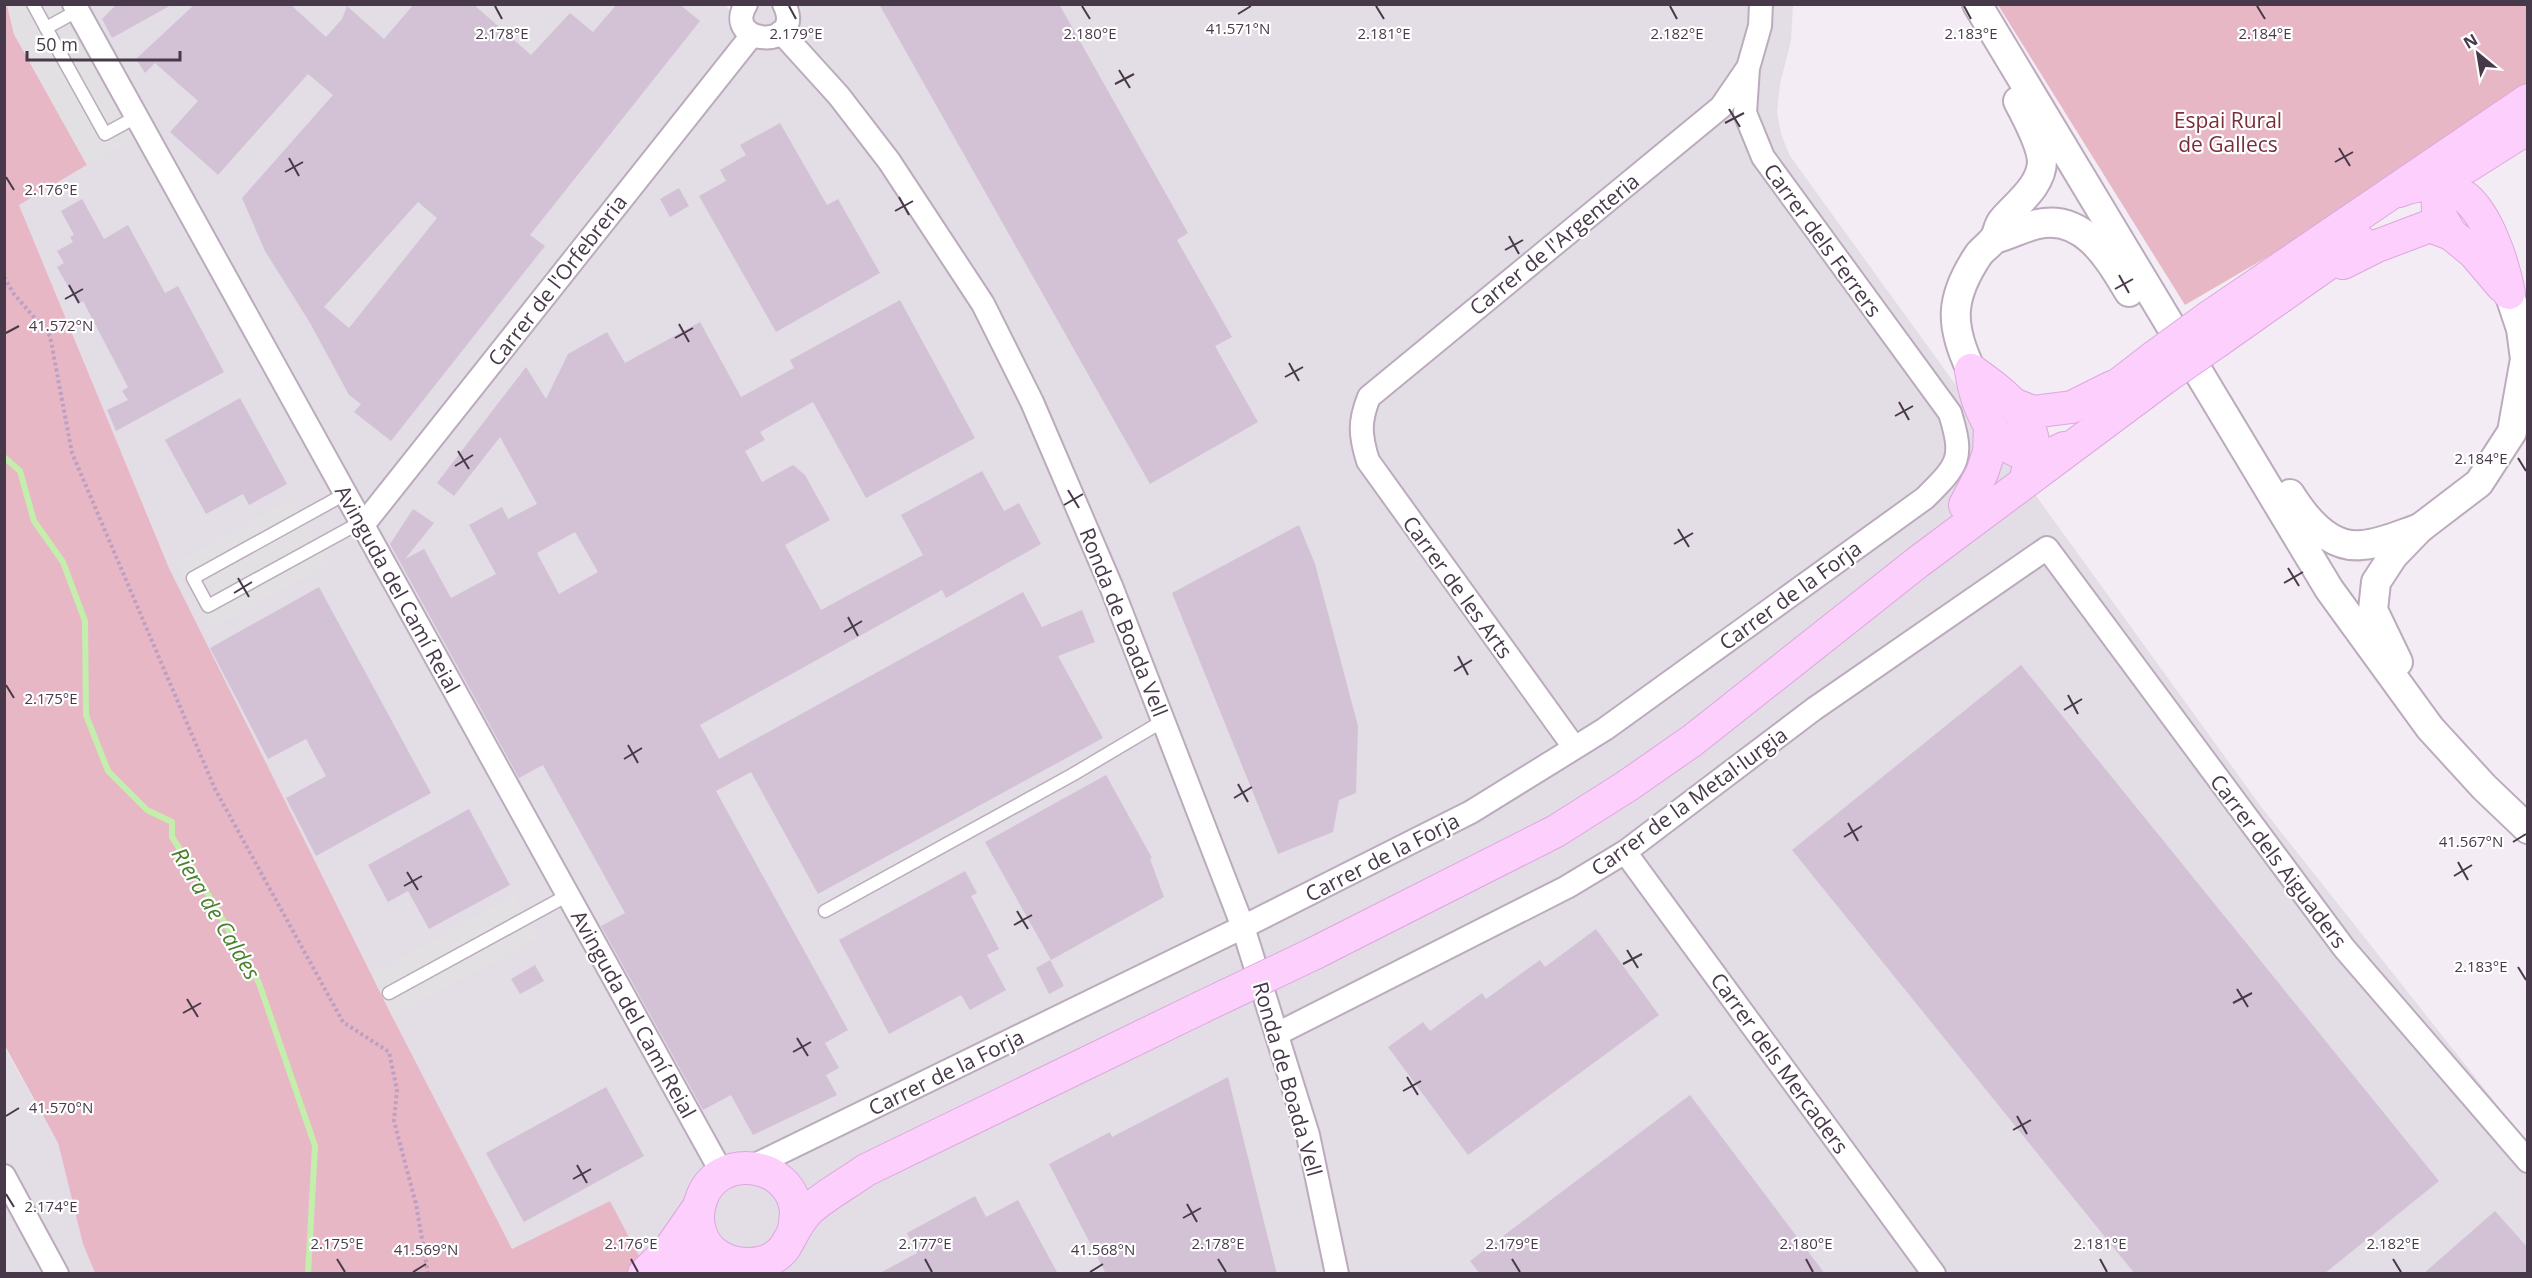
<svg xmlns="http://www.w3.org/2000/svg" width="2532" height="1278" viewBox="0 0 2532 1278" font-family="'Open Sans',sans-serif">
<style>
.industrial{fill:#e3dde5}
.green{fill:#e7b7c6}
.parking{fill:#e3e0e4}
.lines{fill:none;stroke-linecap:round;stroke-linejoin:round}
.stream{stroke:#c4eeac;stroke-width:6}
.building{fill:#d3c2d6;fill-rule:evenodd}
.service-casing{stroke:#bbabbd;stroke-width:15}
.minor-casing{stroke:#bbabbd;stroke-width:26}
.tertiary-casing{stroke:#bbabbd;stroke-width:32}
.secondary-casing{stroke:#dda7de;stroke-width:34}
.path{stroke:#bda0c1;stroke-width:4;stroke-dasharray:3 3;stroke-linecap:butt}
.service{stroke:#fff;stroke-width:12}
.minor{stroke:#fff;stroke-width:22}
.tertiary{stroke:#fff;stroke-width:28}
.secondary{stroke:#fccffc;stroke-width:32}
.secondary-bridge-casing{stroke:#dda7de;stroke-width:34;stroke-linecap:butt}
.secondary-bridge{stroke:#fccffc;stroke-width:32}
.ticks{fill:none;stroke:#473949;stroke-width:2}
.labels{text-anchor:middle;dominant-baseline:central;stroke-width:4.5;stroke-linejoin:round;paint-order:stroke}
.park-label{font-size:21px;fill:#792f39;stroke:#fff}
.street-label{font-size:21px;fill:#473949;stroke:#fff}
.water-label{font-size:22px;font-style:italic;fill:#49812c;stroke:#fff}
.ticks-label{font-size:15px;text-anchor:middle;fill:#473949;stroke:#fff;stroke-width:4.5;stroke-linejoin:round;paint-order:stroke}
</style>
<rect width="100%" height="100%" fill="#f4ecf5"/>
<g class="industrial">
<path d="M 724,4 L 729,9 L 754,4 L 1793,5 L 1791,41 L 1780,84 L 1777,112 L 1781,134 L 1790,156 L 2262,808 L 2502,1111 L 2527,1140 L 2527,1273 L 648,1274 L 610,1201 L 512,1250 L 392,1016 L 169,568 L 19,205 L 87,165 L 14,34 L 7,5 Z"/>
<path d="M 4,1046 L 58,1143 L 83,1244 L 95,1273 L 5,1273 Z"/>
</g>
<g class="green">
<path d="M 7,4 L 14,34 L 87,165 L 19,205 L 169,568 L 392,1016 L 512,1249 L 610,1201 L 648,1273 L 95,1273 L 83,1244 L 58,1143 L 5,1046 L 4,5 Z"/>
<path d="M 1998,5 L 2527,5 L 2527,86 L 2334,218 L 2185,305 Z"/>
</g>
<g class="parking">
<path d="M 7,5 L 66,5 L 138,136 L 87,165 L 14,34 Z"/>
<path d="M 292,499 L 328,564 L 211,629 L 175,563 Z"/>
<path d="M 514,895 L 539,938 L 392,1016 L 372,975 Z"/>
</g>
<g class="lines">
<path class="stream" d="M 4,457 L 20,471 L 34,521 L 63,562 L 85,621 L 86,715 L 108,771 L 147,810 L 172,822 L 172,837 L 201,882 L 259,983 L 315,1146 L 308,1274"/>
</g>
<g class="building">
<path d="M 117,4 L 173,4 L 112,38 L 102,19 Z"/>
<path d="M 195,4 L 290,4 L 326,37 L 342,19 L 347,6 L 384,39 L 414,4 L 473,4 L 531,55 L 570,13 L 593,32 L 617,4 L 679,4 L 700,21 L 530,235 L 545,246 L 391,441 L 354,412 L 361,404 L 349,395 L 310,323 L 265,251 L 242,198 L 333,95 L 308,74 L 218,175 L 170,132 L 198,101 L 155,63 L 145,73 L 136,59 ZM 418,202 L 437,218 L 349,328 L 324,307 Z"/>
<path d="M 879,4 L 1059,4 L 1188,233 L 1177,240 L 1232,337 L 1215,346 L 1258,422 L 1150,484 Z"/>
<path d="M 780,123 L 827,205 L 838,199 L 880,273 L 776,332 L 699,196 L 726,181 L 720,170 L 746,155 L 740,145 Z"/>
<path d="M 679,188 L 689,206 L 670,217 L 660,199 Z"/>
<path d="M 82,199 L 104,239 L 128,225 L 165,293 L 178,286 L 224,372 L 116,431 L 107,410 L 128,400 L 122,391 L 128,387 L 83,301 L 78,304 L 57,267 L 64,263 L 57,251 L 73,242 L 70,237 L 74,235 L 61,211 Z"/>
<path d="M 900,300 L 975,438 L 866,498 L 813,402 L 760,432 L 765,440 L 745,451 L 762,482 L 793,465 L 805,475 L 830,520 L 785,545 L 821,610 L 923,555 L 901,515 L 982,471 L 1004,511 L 1019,503 L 1041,544 L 946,598 L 942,590 L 700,725 L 719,759 L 1023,592 L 1042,627 L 1082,610 L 1095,642 L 1058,656 L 1103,738 L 818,894 L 751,772 L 716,791 L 848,1030 L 825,1043 L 839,1068 L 826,1075 L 837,1095 L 753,1135 L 731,1095 L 703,1110 L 601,926 L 625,913 L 543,765 L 519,778 L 390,544 L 413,509 L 434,523 L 405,559 L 424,549 L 451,598 L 496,574 L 469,525 L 502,507 L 508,519 L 537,504 L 500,437 L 454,496 L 437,483 L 526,367 L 546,399 L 568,354 L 607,332 L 625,363 L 700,322 L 741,397 L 794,368 L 790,360 ZM 575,532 L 598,572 L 559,594 L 537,553 Z"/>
<path d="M 240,398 L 287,484 L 249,505 L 243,494 L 206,514 L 165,440 Z"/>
<path d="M 1299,525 L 1315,564 L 1358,726 L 1356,793 L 1339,800 L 1333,832 L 1278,854 L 1172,593 Z"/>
<path d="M 319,587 L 431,793 L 316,856 L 286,798 L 326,776 L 306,739 L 268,759 L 210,648 Z"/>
<path d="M 2021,665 L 2439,1181 L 2324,1274 L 2135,1274 L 1792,850 Z"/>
<path d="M 1106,775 L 1152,858 L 1150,859 L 1164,897 L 1051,960 L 985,842 Z"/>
<path d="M 469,809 L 510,885 L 429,929 L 408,891 L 388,902 L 368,865 Z"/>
<path d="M 965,871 L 977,893 L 971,896 L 999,949 L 987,955 L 1006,990 L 970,1010 L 961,995 L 889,1034 L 839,940 Z"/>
<path d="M 1596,929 L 1659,1015 L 1468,1155 L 1388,1047 L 1423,1022 L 1430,1031 L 1482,993 L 1486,999 L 1540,960 L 1545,967 Z"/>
<path d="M 1050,960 L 1064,986 L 1049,994 L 1036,968 Z"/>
<path d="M 535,965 L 544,981 L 520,994 L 511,979 Z"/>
<path d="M 1228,1077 L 1277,1274 L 1106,1274 L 1049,1164 L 1110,1132 L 1112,1137 Z"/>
<path d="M 606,1087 L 644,1156 L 524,1222 L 486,1153 Z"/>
<path d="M 1690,1095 L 1825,1274 L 1480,1274 L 1470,1261 Z"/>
<path d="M 975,1196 L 986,1217 L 1018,1200 L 1058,1274 L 878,1274 L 917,1253 L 907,1233 Z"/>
<path d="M 2495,1211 L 2528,1248 L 2528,1274 L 2423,1274 Z"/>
</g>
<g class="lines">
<g class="service-casing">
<g id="service">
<path d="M 33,4 L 46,28"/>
<path d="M 77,11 L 46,28 L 105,134 L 136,117"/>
<path d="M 345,494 L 193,578 L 208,606 L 361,522"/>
<path d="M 825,911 L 1072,775 L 1163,721"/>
<path d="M 389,993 L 568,895"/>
</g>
</g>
<g class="minor-casing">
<g id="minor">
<path d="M 74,4 L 722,1173"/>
<path d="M 746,4 C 721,46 807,51 784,4"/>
<path d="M 781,32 L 839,96 L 889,161 L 983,304 L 1032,402 L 1111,586 L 1243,927 L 1308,1135 L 1337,1274"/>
<path d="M 363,525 L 752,35"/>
<path d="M 1574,747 L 1368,461 C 1360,435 1359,422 1369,397 L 1721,107 L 1747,69"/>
<path d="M 1625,852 L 1934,1274"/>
<path d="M 1277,1034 L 1567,887 L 1625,852 L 1814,709 L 2047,548 L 2344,948 L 2528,1161"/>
<path d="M 751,1167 L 1243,927 L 1471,812 L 1605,729 L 1925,498 C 1959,464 1964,459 1950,413 L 1763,157 L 1745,113 L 1748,68 L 1760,26 L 1761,4"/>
<path d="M 4,1176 L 57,1274"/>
</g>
</g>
<g class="tertiary-casing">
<g id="tertiary">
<path d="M 1977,4 L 2329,589 L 2430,728 L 2484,787 L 2528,829"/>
<path d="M 1994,239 C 2009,235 2024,227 2038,224 C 2084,214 2109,259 2129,292"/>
<path d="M 1971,370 C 1949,324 1950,297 1979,254 C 1984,248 1991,244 1995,237 C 1998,232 1998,226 2002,221 C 2016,204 2042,186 2042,161 C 2041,143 2026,117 2018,101"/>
<path d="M 2290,494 C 2305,518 2330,549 2362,545 C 2381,544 2402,534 2420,528"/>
<path d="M 2398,662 L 2373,610 L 2376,582 L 2393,556 L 2420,528 L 2479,483 L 2512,432 L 2525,359 L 2521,329 L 2509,293"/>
</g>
</g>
<g class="secondary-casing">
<g id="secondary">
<path d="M 2441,166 L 2437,185 L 2438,212 L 2451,234 L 2474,253 L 2502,286"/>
<path d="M 2468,166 L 2528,128"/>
<path d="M 2399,191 C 2420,182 2447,183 2465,197 C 2488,215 2504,266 2509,293"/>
<path d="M 2343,263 L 2377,246 L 2430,226 L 2451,234"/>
<path d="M 2209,317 L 2528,100"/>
<path d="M 2218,341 L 2360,241"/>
<path d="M 1971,370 C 1976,407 1997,458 2042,456 C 2049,456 2058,451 2064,448"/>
<path d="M 1971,370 C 2005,394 2050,426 2027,473"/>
<path d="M 2096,402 L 2154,357"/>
<path d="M 2013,404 L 2033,412 L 2072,407 L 2112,387"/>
<path d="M 1965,505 L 1982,473 L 1989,452 L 1990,428"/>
<path d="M 1315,953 L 1556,831 L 1627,786 L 1693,740 L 1918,562 L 2166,377"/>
<path d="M 794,1229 C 795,1223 796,1216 796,1211 C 791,1160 716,1152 701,1200 C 695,1217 698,1237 711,1250 C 730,1268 769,1270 785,1247 C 793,1234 798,1220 810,1209 C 827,1194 848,1183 866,1170 L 1200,1008"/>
<path d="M 644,1274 L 669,1250 L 698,1208"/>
<path d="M 657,1274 L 718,1256"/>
</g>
</g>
<path class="path" d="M 4,277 L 14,294 L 50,336 L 72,453 L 215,789 L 343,1022 L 389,1052 L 397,1090 L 394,1121 L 416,1204 L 428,1274"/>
<use href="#service" class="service"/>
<use href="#minor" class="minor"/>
<use href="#tertiary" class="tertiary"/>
<use href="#secondary" class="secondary"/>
<g class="secondary-bridge-casing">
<g id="secondary-bridge">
<path d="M 2154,357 L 2209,317"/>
<path d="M 2166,377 L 2218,341"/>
<path d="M 1200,1008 L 1315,953"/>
</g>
</g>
<use href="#secondary-bridge" class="secondary-bridge"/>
</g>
<path class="ticks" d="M 495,6 L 502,19M 789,6 L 796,19M 1082,6 L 1090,19M 1376,6 L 1384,19M 1670,6 L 1677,19M 1964,6 L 1971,19M 2257,6 L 2265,19M 1238,14 L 1251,6M 1119,70 L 1130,88M 1115,84 L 1134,74M 1729,109 L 1740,127M 1725,123 L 1744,113M 2339,148 L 2350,166M 289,158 L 299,176M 2335,162 L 2353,152M 285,172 L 303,162M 6,177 L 14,190M 899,197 L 909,215M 895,211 L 913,201M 1509,236 L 1519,254M 1505,250 L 1523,240M 2119,275 L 2129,293M 69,285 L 79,303M 2115,289 L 2133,279M 65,299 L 83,289M 679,324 L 689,342M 6,333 L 19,326M 675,338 L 693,328M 1289,363 L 1299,381M 1285,377 L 1303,367M 1899,402 L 1909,420M 1895,416 L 1913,406M 458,451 L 469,469M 2518,458 L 2526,471M 455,466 L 473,455M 1068,490 L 1079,508M 1064,505 L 1083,494M 1678,529 L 1689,547M 1674,544 L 1693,533M 2288,568 L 2299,586M 238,578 L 249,597M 2284,583 L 2303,572M 234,593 L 252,582M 848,617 L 858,636M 844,632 L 862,621M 1458,656 L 1468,675M 1454,671 L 1472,660M 6,685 L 14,698M 2068,695 L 2078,714M 2064,710 L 2082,699M 628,745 L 638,763M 624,759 L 642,748M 1238,784 L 1248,802M 1234,798 L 1252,787M 1848,823 L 1858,841M 1844,837 L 1862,826M 2513,842 L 2526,834M 2458,862 L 2468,880M 407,872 L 418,890M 2454,876 L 2472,865M 404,886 L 422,876M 1017,911 L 1028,929M 1014,925 L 1032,915M 1627,950 L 1638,968M 1623,964 L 1642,954M 2518,967 L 2526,980M 2237,989 L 2248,1007M 187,999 L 198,1017M 2233,1003 L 2252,993M 183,1013 L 201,1003M 797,1038 L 808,1056M 793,1052 L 811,1042M 1407,1077 L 1418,1095M 1403,1091 L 1421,1081M 6,1116 L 19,1108M 2017,1116 L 2027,1134M 2013,1130 L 2031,1120M 577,1165 L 587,1183M 573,1179 L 591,1169M 6,1194 L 14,1207M 1187,1204 L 1197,1222M 1183,1218 L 1201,1208M 337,1259 L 345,1272M 631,1259 L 638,1272M 925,1259 L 932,1272M 1218,1259 L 1226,1272M 1512,1259 L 1520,1272M 1806,1259 L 1813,1272M 2100,1259 L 2107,1272M 2393,1259 L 2401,1272M 413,1272 L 426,1264M 1090,1272 L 1103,1264"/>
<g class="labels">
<g class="park-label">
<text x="2228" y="120">Espai Rural<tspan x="2228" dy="24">de Gallecs</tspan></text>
</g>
<g class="street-label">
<text transform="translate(1823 240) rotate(54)">Carrer dels Ferrers</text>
<text transform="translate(1554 244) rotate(-39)">Carrer de l'Argenteria</text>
<text transform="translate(557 280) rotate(-52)">Carrer de l'Orfebreria</text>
<text transform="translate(1458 587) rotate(54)">Carrer de les Arts</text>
<text transform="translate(398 589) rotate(61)">Avinguda del Camí Reial</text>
<text transform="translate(1790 595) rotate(-36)">Carrer de la Forja</text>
<text transform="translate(1124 622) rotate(68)">Ronda de Boada Vell</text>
<text transform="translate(1689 801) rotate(-36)">Carrer de la Metal·lurgia</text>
<text transform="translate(1382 857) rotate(-27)">Carrer de la Forja</text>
<text transform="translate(2279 861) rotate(53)">Carrer dels Aiguaders</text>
<text transform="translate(634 1014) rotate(61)">Avinguda del Camí Reial</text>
<text transform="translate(1780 1063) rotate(54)">Carrer dels Mercaders</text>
<text transform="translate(946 1072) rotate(-26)">Carrer de la Forja</text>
<text transform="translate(1288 1079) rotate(74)">Ronda de Boada Vell</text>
</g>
<g class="water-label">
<text transform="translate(217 913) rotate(59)">Riera de Caldes</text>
</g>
</g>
<g class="ticks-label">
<text x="1238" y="34">41.571°N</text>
<text x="502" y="39">2.178°E</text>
<text x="796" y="39">2.179°E</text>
<text x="1090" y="39">2.180°E</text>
<text x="1384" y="39">2.181°E</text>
<text x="1677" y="39">2.182°E</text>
<text x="2265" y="39">2.184°E</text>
<text x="1971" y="39">2.183°E</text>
<text x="51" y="195">2.176°E</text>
<text x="61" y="331">41.572°N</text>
<text x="2481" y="464">2.184°E</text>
<text x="51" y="704">2.175°E</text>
<text x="2471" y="847">41.567°N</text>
<text x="2481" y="972">2.183°E</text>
<text x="61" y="1113">41.570°N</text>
<text x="51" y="1212">2.174°E</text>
<text x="337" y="1249">2.175°E</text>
<text x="631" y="1249">2.176°E</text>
<text x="925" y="1249">2.177°E</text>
<text x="1218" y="1249">2.178°E</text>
<text x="1512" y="1249">2.179°E</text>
<text x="1806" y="1249">2.180°E</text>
<text x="2100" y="1249">2.181°E</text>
<text x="2393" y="1249">2.182°E</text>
<text x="426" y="1255">41.569°N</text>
<text x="1103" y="1255">41.568°N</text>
</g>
<rect width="2532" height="1278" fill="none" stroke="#473949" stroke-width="12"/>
<g transform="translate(2478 54) rotate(330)" stroke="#ffffff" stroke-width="4.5" paint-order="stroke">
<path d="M0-4.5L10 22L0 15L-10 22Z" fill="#473949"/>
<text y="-9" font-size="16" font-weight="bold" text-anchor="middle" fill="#473949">N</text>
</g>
<path d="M27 51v9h153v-9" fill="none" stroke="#473949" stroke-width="3"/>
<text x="36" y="51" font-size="18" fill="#473949" stroke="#ffffff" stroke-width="4.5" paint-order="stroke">50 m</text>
</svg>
